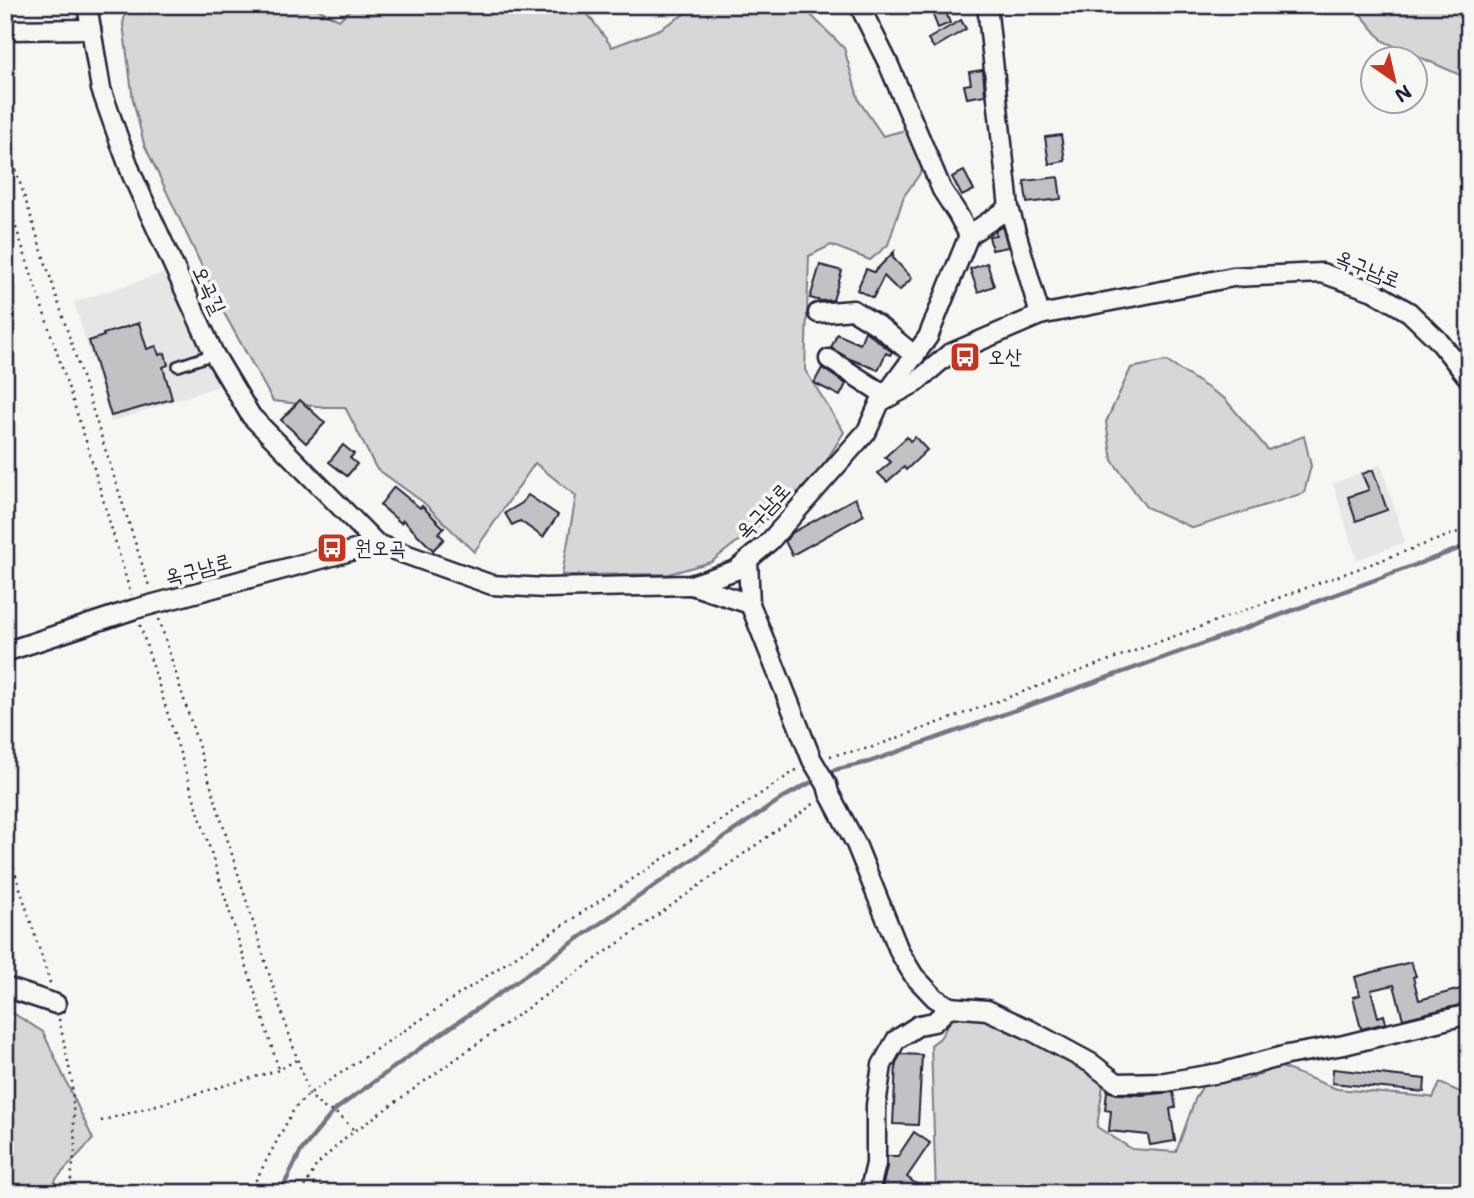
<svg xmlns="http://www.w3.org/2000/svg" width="1474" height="1198" viewBox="0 0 1474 1198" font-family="'Shantell Sans','Poor Story',sans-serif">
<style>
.built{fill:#e6e6e4}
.green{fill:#d7d7d7;stroke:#7c7c89;stroke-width:2}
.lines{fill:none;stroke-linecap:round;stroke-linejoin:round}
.stream{stroke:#757583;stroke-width:4.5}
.building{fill:#c2c2c4;stroke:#22223b;stroke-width:2}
.lane-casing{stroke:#22223b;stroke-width:14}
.street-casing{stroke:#22223b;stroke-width:23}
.path{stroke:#22223b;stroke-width:2.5;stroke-dasharray:2 5;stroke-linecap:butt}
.lane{stroke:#f6f6f2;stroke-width:9}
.street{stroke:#f6f6f2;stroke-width:18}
.labels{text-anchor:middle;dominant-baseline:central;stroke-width:7;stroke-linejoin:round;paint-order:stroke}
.street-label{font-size:21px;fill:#22223b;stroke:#f6f6f2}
.poi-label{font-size:21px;fill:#22223b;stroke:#f6f6f2;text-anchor:start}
</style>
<rect width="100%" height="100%" fill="#f6f6f2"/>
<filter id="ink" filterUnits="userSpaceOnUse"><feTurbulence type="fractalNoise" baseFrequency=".0143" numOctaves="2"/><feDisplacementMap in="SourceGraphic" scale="14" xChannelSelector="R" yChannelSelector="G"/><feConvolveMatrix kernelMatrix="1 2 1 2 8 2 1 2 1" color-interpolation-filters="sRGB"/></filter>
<g filter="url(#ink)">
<g class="built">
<path d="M 164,273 L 225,384 L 111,422 L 74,302 Z"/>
<path d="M 1381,464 L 1405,542 L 1357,560 L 1333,484 Z"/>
</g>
<g class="green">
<path d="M 127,5 L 310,5 L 339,20 L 355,5 L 581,5 L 612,47 L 660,29 L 699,5 L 801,5 L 844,48 L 859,101 L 883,136 L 909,129 L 924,168 L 904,196 L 888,245 L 870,260 L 831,245 L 809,256 L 805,370 L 844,432 L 820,471 L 782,507 L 711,562 L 669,574 L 562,575 L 576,496 L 535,463 L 474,552 L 423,502 L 376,468 L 345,407 L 325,407 L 273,401 L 224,313 L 144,144 L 133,100 L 123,24 Z"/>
<path d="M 1353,5 L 1469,5 L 1469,79 L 1383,41 Z"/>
<path d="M 1166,361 L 1225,399 L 1268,450 L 1304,436 L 1311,466 L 1304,493 L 1193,528 L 1146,507 L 1112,460 L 1106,422 L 1131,368 Z"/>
<path d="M 5,1008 L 43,1032 L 93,1139 L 56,1179 L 52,1193 L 5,1193 Z"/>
<path d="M 979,1013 L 1086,1069 L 1103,1085 L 1097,1127 L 1132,1149 L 1176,1152 L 1196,1097 L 1204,1084 L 1246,1080 L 1279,1066 L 1337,1089 L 1429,1097 L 1433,1098 L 1440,1083 L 1469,1096 L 1469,1193 L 936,1193 L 931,1045 L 940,1038 L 951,1020 Z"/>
</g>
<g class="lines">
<g class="stream">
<path d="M 827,774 L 834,770 L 869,762 L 1202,644 L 1469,545"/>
<path d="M 280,1193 L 301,1151 L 335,1110 L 415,1052 L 726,836 L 784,797 L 819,778"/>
</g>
</g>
<g class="building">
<path d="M 929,5 L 943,5 L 950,23 L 938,28 Z"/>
<path d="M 961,20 L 966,29 L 934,48 L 928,39 Z"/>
<path d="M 983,70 L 985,95 L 967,98 L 964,85 L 971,84 L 969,72 Z"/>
<path d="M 1061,135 L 1065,161 L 1049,164 L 1045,137 Z"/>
<path d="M 964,171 L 974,190 L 962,196 L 952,177 Z"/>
<path d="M 1058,177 L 1061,199 L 1027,203 L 1024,181 Z"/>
<path d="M 1002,226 L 1008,247 L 992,250 L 989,236 L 996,235 L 995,231 Z"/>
<path d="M 894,252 L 893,258 L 912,278 L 899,291 L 884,276 L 873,298 L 857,290 L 866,269 L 874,272 Z"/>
<path d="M 987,263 L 994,286 L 978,292 L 970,269 Z"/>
<path d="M 820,265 L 842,271 L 833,300 L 821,301 L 810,298 Z"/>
<path d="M 139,323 L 147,349 L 156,346 L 159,355 L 165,353 L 168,365 L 163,367 L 172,399 L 111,416 L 89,341 L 104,336 L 103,334 Z"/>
<path d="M 865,331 L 892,352 L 890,355 L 886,353 L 878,370 L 850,359 L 831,348 L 837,334 L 860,344 Z"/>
<path d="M 822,368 L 846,384 L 840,396 L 814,383 Z"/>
<path d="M 300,400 L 325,423 L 306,443 L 281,420 Z"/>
<path d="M 907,437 L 910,441 L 915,437 L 927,450 L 906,470 L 904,467 L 887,482 L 878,473 L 891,462 L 885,457 Z"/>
<path d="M 343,445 L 354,454 L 350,458 L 357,464 L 347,476 L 329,462 Z"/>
<path d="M 1373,470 L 1387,510 L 1356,521 L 1348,497 L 1369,490 L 1362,474 Z"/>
<path d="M 394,487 L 420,508 L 422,506 L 444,528 L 438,533 L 444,539 L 433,550 L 403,520 L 401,523 L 380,505 Z"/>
<path d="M 528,495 L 558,515 L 543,537 L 520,521 L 512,525 L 505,513 L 522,503 Z"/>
<path d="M 855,498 L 864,515 L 792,555 L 785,541 L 792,533 Z"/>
<path d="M 1411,962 L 1416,976 L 1413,977 L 1419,1000 L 1464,988 L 1468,1003 L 1403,1019 L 1394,985 L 1371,990 L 1378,1017 L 1384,1015 L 1386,1023 L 1361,1029 L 1353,997 L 1360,995 L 1355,977 Z"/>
<path d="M 901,1054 L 922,1055 L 918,1125 L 893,1124 L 896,1063 Z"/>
<path d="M 1333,1069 L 1425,1079 L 1424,1092 L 1332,1083 Z"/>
<path d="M 1107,1091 L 1117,1094 L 1142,1095 L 1173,1092 L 1176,1107 L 1170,1109 L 1175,1141 L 1150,1145 L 1148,1135 L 1109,1131 L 1111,1111 L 1105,1110 Z"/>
<path d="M 914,1132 L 930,1143 L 907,1177 L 928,1193 L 881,1193 L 887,1167 L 887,1156 L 898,1156 Z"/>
</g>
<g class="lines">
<g class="lane-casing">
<path id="lane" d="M 178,366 L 214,354"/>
</g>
<g class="street-casing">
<g id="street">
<path d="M 87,5 L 101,89 L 118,137 L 132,175 L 214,354 L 251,416 L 377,544"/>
<path d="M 859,5 L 888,63 L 942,190 L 957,213 L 969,235 L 928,337 L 884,397"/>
<path d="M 987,5 L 1009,208 L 1040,315"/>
<path d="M 5,30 L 91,29"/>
<path d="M 969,235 L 1009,208"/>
<path d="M 818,313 L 853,310 L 880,327 L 915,356"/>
<path d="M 829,359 L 885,395"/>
<path d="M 748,560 L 750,604 L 812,760 L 827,785 L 829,793 L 856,844 L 900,953 L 914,976 L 935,998 L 950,1007 L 987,1010 L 1030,1030 L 1091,1063 L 1117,1083 L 1165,1082 L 1220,1073 L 1287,1055 L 1344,1045 L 1469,1014"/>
<path d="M 691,585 L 750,604"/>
<path d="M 5,652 L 135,609 L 377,544 L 492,585 L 545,588 L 691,585 L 736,570 L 770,541 L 867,431 L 880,402 L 915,383 L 949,354 L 1040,315 L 1233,277 L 1322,273 L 1373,291 L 1409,312 L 1438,340 L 1469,379"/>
<path d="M 5,987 L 56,1004"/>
<path d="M 869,1193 L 876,1164 L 876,1105 L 882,1065 L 896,1040 L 919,1025 L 934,1022 L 950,1007"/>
</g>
</g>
<g class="path">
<path d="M 5,136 L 150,589"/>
<path d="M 5,194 L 86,441 L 131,595"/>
<path d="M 159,619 L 271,980 L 309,1094 L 322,1107 L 339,1115 L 355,1131"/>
<path d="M 140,625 L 279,1070"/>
<path d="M 830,756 L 870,748 L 1469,528"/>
<path d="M 5,841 L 51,986"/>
<path d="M 59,1019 L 72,1081 L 75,1149 L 69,1193"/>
<path d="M 101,1121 L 279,1070 L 298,1059"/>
<path d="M 308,1180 L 333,1193"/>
<path d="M 249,1193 L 294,1109 L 309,1094 L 798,769"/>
<path d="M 302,1193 L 316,1166 L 345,1138 L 815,803"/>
</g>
<use href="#lane" class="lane"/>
<use href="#street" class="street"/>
</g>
</g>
<defs>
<g id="bus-square" transform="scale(1.575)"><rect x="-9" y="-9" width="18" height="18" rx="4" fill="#c8321e" stroke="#f6f6f2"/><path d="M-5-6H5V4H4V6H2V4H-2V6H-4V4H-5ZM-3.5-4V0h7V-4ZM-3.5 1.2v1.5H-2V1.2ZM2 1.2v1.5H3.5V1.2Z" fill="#fff"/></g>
</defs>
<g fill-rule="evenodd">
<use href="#bus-square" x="965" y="357"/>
<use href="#bus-square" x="332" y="548"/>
</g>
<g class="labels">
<g class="street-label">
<text transform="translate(1368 269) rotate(22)">옥구남로</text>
<text transform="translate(209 290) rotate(65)">오곡길</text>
<text transform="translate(763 511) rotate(-47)">옥구남로</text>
<text transform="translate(198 569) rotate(-15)">옥구남로</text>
</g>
<g class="poi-label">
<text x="988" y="357">오산</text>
<text x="355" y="548">원오곡</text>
</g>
</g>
<rect width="1474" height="1198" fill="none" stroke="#f6f6f2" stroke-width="28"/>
<rect x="14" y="14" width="1446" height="1170" fill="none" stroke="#22223b" stroke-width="2.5" filter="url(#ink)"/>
<g transform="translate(1394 80) rotate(146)"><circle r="33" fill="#f6f6f2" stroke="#a1a1a9" stroke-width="2"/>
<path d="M0-5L12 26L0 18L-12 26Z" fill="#c8321e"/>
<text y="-10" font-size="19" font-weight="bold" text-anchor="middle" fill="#22223b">N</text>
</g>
</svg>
